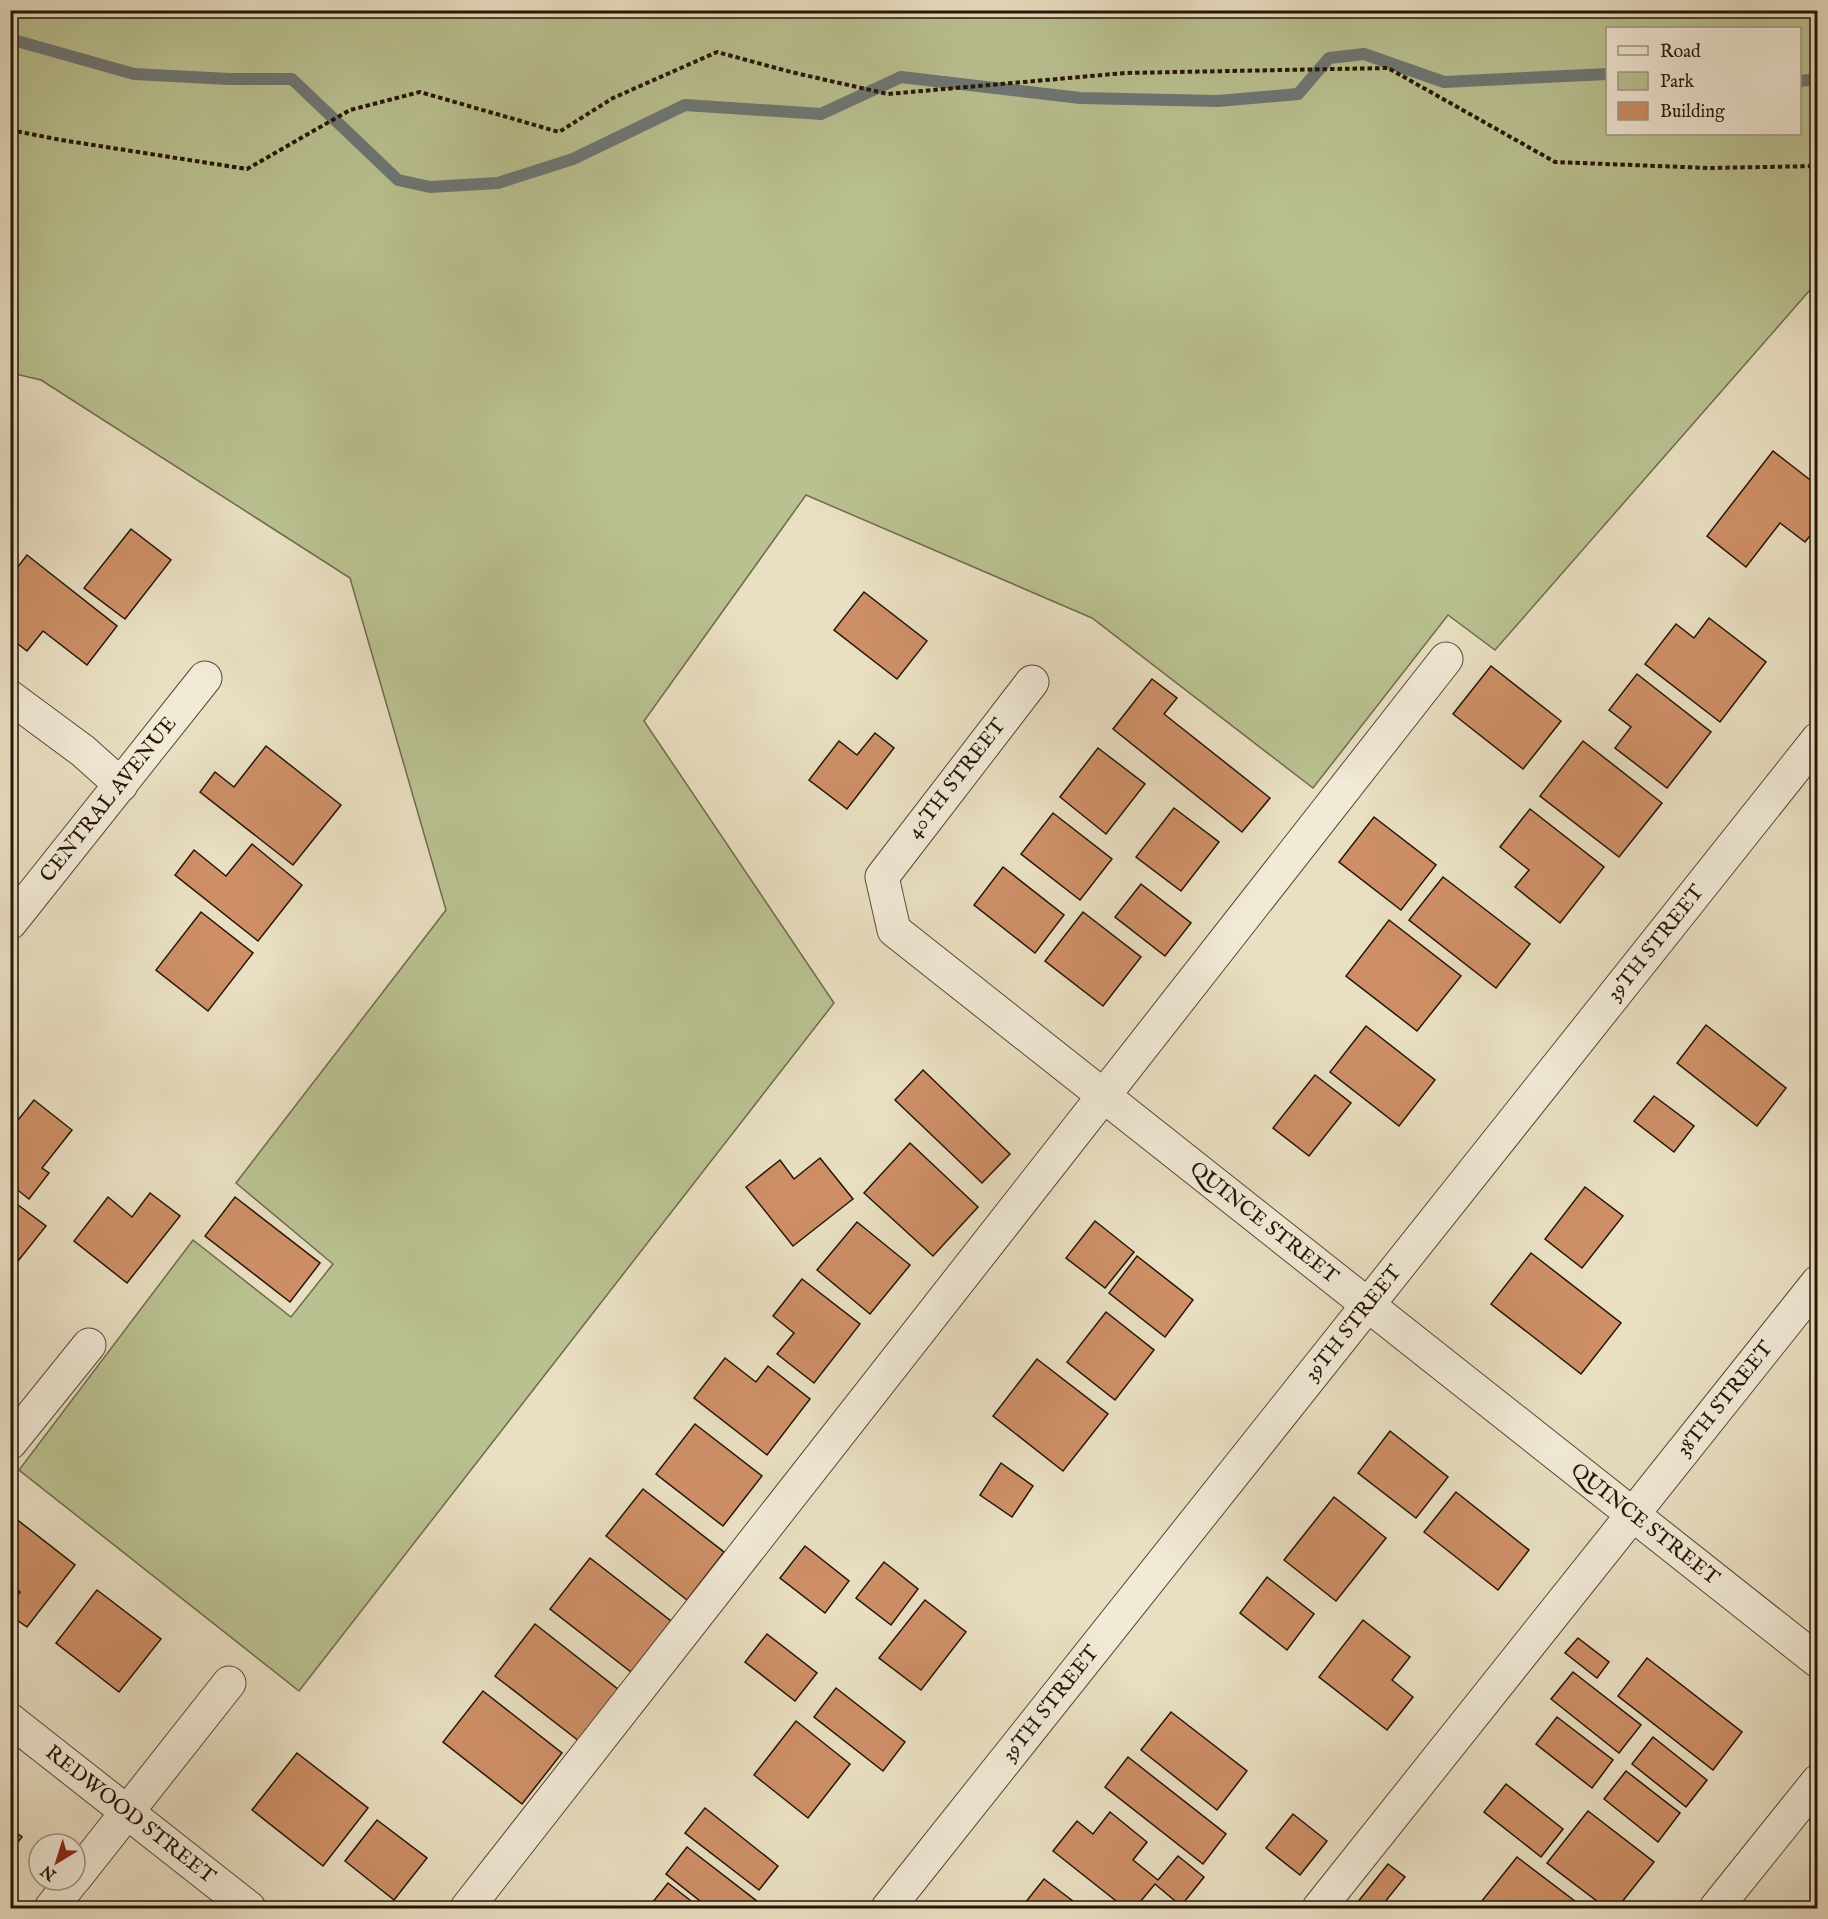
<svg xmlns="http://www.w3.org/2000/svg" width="1828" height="1919" viewBox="0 0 1828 1919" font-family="'IM FELL English',serif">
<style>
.green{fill:#bac191;stroke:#706b4c;stroke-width:1.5;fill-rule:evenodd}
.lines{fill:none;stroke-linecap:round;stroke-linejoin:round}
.stream{stroke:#6e7775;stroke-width:12}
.building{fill:#ce8f67;stroke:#261506;stroke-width:1.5}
.minor-casing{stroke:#574835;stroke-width:35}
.path{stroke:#261506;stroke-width:4;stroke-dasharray:4.5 3;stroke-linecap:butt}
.minor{stroke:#f1ead7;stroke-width:33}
.labels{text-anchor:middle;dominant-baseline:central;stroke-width:4.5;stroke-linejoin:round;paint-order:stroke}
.street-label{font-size:21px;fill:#261506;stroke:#f1ead7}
</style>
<rect width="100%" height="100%" fill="#e9dfc2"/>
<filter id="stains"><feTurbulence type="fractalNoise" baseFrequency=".00333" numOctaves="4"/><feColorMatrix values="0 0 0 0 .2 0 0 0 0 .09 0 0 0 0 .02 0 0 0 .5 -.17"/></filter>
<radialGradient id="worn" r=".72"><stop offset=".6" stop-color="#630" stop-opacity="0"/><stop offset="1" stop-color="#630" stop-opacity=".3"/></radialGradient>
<path class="green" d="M 11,10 L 1817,11 L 1817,282 L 1495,650 L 1448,615 L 1313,788 L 1092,618 L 806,495 L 644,721 L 834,1003 L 299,1691 L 19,1470 L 193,1240 L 291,1317 L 333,1264 L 236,1183 L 446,910 L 350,578 L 41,380 L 11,373 ZM 1608,28 L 1800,28 L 1800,134 L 1608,134 Z"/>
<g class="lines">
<g class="stream">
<path d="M 10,39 L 134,74 L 229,79 L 292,79 L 398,180 L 430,187 L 498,183 L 573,159 L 685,105 L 821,114 L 901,77 L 1080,98 L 1218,101 L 1298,94 L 1329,58 L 1364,54 L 1444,82 L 1608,74"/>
<path d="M 1800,81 L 1818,79"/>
</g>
</g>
<g class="building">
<path d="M 1773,451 L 1818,486 L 1818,526 L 1805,542 L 1780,523 L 1746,567 L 1707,536 Z"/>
<path d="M 131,529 L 171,560 L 125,619 L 84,588 Z"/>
<path d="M 27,555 L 117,626 L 87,665 L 43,631 L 27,651 L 10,638 L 10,577 Z"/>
<path d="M 864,592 L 927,641 L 897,679 L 834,630 Z"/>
<path d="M 1709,618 L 1766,662 L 1720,722 L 1645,664 L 1676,624 L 1694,638 Z"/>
<path d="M 1491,666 L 1561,721 L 1523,769 L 1453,714 Z"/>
<path d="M 1637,674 L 1711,732 L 1667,788 L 1615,748 L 1631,727 L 1609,710 Z"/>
<path d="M 1152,679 L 1177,698 L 1164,714 L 1270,798 L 1242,832 L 1113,729 Z"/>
<path d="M 875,733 L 894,748 L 847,809 L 809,780 L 839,741 L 857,755 Z"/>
<path d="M 1583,741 L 1662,803 L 1619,857 L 1540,796 Z"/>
<path d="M 266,746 L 341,805 L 293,865 L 200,792 L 215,772 L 234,787 Z"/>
<path d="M 1098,748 L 1145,784 L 1106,834 L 1060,797 Z"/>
<path d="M 1174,808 L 1219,842 L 1181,891 L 1136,857 Z"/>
<path d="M 1530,809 L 1604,867 L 1560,923 L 1515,887 L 1529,870 L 1500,847 Z"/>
<path d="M 1053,813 L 1112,859 L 1080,900 L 1021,854 Z"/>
<path d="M 1374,817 L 1436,865 L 1401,910 L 1339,862 Z"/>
<path d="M 252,844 L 302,885 L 258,941 L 175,875 L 194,850 L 226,876 Z"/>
<path d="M 1003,867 L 1064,915 L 1035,953 L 974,905 Z"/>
<path d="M 1443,877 L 1530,944 L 1496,988 L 1409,920 Z"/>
<path d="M 1141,884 L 1191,923 L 1165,956 L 1115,917 Z"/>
<path d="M 201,912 L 253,953 L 208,1011 L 156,970 Z"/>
<path d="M 1083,912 L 1141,957 L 1103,1006 L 1045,961 Z"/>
<path d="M 1389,920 L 1461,976 L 1417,1031 L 1346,976 Z"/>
<path d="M 1706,1025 L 1786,1088 L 1757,1126 L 1677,1063 Z"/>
<path d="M 1366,1026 L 1435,1080 L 1399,1126 L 1330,1072 Z"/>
<path d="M 923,1070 L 1010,1154 L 982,1183 L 895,1100 Z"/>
<path d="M 1315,1075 L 1351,1103 L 1309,1156 L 1273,1128 Z"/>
<path d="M 1654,1096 L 1694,1126 L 1674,1152 L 1634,1121 Z"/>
<path d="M 34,1100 L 72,1130 L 42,1168 L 49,1173 L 29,1199 L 10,1184 L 10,1130 Z"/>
<path d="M 910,1143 L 978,1207 L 933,1256 L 864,1193 Z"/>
<path d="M 820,1158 L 853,1199 L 793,1246 L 746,1187 L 780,1160 L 794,1179 Z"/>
<path d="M 1585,1187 L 1623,1216 L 1582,1268 L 1545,1239 Z"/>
<path d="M 150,1193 L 180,1216 L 127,1283 L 74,1241 L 108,1197 L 132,1217 Z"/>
<path d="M 235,1197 L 320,1263 L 290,1302 L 205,1236 Z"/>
<path d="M 10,1199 L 46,1226 L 10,1271 Z"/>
<path d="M 1095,1221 L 1134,1252 L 1105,1288 L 1066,1258 Z"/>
<path d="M 857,1222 L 910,1265 L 870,1314 L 817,1270 Z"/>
<path d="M 1531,1253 L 1621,1323 L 1581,1374 L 1491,1304 Z"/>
<path d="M 1137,1256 L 1193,1300 L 1165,1337 L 1109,1293 Z"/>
<path d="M 802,1279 L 860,1324 L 814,1383 L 777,1354 L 794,1333 L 773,1316 Z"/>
<path d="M 1106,1312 L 1154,1350 L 1115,1400 L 1067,1362 Z"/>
<path d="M 725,1358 L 756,1382 L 768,1366 L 810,1399 L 767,1455 L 694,1398 Z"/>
<path d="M 1037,1359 L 1108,1414 L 1063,1471 L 993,1416 Z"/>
<path d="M 695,1424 L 762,1476 L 723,1526 L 656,1474 Z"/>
<path d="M 1390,1431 L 1448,1477 L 1416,1518 L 1358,1473 Z"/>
<path d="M 1001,1463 L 1033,1486 L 1012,1517 L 980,1495 Z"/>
<path d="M 643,1489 L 724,1552 L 687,1600 L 606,1536 Z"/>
<path d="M 1456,1492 L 1529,1550 L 1498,1590 L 1424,1532 Z"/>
<path d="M 1334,1497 L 1386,1538 L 1336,1601 L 1284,1560 Z"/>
<path d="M 15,1518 L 75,1565 L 27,1627 L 10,1615 L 10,1604 L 20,1592 L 10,1584 L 10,1524 Z"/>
<path d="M 805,1546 L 849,1581 L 825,1613 L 780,1578 Z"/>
<path d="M 590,1558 L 671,1621 L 631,1672 L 550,1609 Z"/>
<path d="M 884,1562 L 918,1589 L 891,1625 L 856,1598 Z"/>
<path d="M 1267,1577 L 1314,1614 L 1287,1650 L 1240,1613 Z"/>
<path d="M 97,1590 L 161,1639 L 119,1692 L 56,1643 Z"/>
<path d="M 925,1600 L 966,1632 L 921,1690 L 879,1658 Z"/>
<path d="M 1363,1620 L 1410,1657 L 1392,1680 L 1413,1697 L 1387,1730 L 1319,1677 Z"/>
<path d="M 535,1624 L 619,1690 L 579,1741 L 495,1676 Z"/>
<path d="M 767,1634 L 817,1673 L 795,1701 L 745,1662 Z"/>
<path d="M 1578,1638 L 1609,1662 L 1597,1678 L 1565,1653 Z"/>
<path d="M 1647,1658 L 1742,1732 L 1713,1770 L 1618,1696 Z"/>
<path d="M 1573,1672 L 1641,1725 L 1619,1753 L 1551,1699 Z"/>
<path d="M 836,1688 L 905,1742 L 883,1771 L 814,1717 Z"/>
<path d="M 483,1691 L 562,1753 L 522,1804 L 443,1742 Z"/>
<path d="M 1171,1712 L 1247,1771 L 1217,1810 L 1141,1750 Z"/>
<path d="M 1557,1717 L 1613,1760 L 1592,1788 L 1536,1744 Z"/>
<path d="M 796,1721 L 850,1764 L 808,1818 L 754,1775 Z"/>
<path d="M 1653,1737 L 1707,1780 L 1686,1807 L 1632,1764 Z"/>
<path d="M 297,1753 L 368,1808 L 323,1866 L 252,1810 Z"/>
<path d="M 1128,1757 L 1226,1834 L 1203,1864 L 1105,1787 Z"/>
<path d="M 1626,1771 L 1680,1813 L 1658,1842 L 1604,1799 Z"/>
<path d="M 1506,1784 L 1563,1829 L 1541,1857 L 1484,1812 Z"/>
<path d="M 705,1808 L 778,1866 L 759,1890 L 685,1833 Z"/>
<path d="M 1588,1811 L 1654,1862 L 1617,1908 L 1606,1908 L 1547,1863 Z"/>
<path d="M 1110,1812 L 1147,1842 L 1133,1860 L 1158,1880 L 1178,1856 L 1204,1877 L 1181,1906 L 1155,1884 L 1135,1908 L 1125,1908 L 1053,1851 L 1077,1821 L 1093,1834 Z"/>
<path d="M 1293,1814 L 1327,1841 L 1300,1875 L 1266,1848 Z"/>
<path d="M 377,1820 L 427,1858 L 394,1900 L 345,1861 Z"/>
<path d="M 10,1828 L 22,1837 L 10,1852 Z"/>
<path d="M 687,1847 L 766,1908 L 709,1908 L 666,1874 Z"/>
<path d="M 1517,1857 L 1584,1908 L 1489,1908 L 1481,1902 Z"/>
<path d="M 1388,1864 L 1405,1877 L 1380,1908 L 1353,1908 Z"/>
<path d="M 1044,1879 L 1082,1908 L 1021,1908 Z"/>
<path d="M 668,1883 L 700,1908 L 648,1908 Z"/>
</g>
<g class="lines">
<g class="minor-casing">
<g id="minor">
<path id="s1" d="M 1032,682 L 882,877 L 894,930 L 1818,1661"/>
<path d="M 10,697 L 83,751 L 121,785"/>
<path id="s2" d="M 10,923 L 205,678"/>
<path d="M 10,1443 L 89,1345"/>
<path id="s3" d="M 10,1720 L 249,1908"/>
<path d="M 75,1878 L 229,1683"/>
<path d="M 51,1908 L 73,1880"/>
<path d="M 467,1908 L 1446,659"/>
<path id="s4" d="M 888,1908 L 1818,739"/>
<path id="s5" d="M 1319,1908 L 1818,1282"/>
<path d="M 1716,1908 L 1818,1781"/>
</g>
</g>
<path class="path" d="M 10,130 L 61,140 L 247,169 L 350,110 L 420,92 L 559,132 L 613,98 L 717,52 L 791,72 L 888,94 L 1125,73 L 1388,68 L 1555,162 L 1709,168 L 1818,166"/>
<use href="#minor" class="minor"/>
</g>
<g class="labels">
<g class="street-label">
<text transform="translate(957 779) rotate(-52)">40TH STREET</text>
<text stroke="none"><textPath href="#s2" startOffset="158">CENTRAL AVENUE</textPath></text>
<text stroke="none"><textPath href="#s4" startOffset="1233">39TH STREET</textPath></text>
<text stroke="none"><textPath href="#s1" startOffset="772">QUINCE STREET</textPath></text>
<text stroke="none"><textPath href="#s4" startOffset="747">39TH STREET</textPath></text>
<text stroke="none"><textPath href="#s5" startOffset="651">38TH STREET</textPath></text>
<text stroke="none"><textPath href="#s1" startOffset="1258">QUINCE STREET</textPath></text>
<text stroke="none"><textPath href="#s4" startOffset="261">39TH STREET</textPath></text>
<text stroke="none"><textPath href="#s3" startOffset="153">REDWOOD STREET</textPath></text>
</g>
</g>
<rect width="1828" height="1919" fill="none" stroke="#e9dfc2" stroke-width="36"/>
<rect x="12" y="12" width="1804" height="1895" fill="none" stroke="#261506" stroke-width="3"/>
<rect x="18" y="18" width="1792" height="1883" fill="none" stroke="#261506" stroke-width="1.5"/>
<rect x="1606" y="27" width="195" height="108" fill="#f1ead7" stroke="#a09583" stroke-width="1.5"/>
<rect x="1618" y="46" width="30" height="9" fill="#f1ead7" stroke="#a09583" stroke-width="1.5"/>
<text x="1660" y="57" font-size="18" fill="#261506">Road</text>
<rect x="1618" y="72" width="30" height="18" fill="#bac191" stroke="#a09583" stroke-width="1.5"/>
<text x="1660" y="87" font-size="18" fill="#261506">Park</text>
<rect x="1618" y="102" width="30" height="18" fill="#ce8f67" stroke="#a09583" stroke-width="1.5"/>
<text x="1660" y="117" font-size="18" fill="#261506">Building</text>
<g transform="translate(57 1862) rotate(218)"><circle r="28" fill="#f1ead7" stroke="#a09583" stroke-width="1.5"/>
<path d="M0-4.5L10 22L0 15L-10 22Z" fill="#8f2418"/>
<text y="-9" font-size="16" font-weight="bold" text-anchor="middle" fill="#261506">N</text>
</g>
<rect width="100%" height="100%" filter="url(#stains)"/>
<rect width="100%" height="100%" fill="url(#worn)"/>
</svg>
